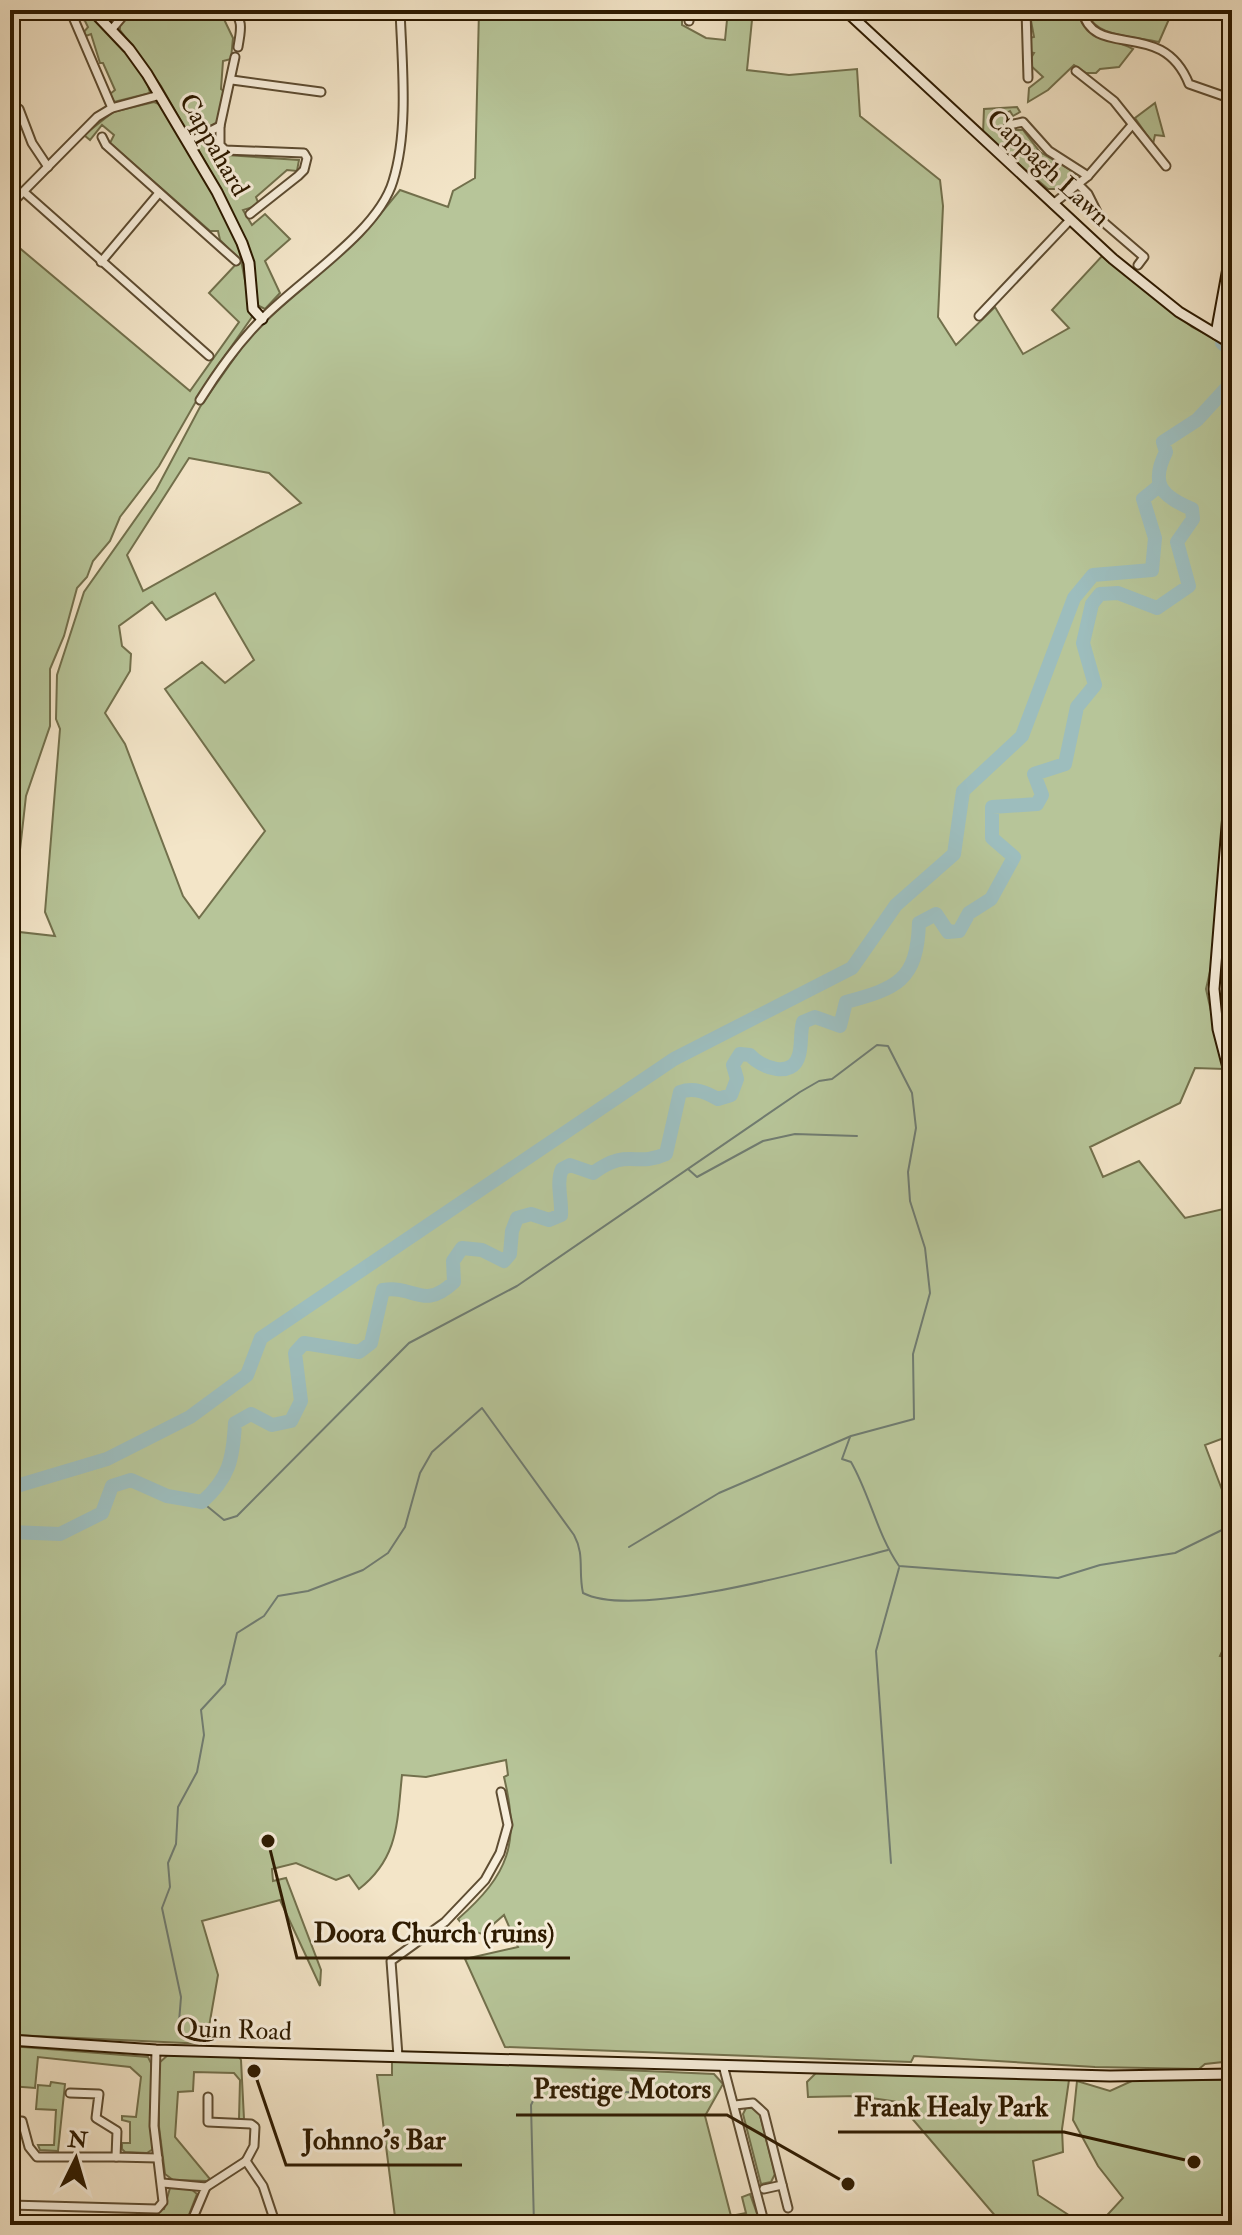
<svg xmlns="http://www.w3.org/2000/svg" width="1242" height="2235" viewBox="0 0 1242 2235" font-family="'IM FELL Double Pica',serif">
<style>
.green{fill:#b7c599;stroke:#72704c;stroke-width:2;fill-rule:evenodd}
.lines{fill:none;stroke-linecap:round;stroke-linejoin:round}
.stream{stroke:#707c71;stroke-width:2}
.river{stroke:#9dbdbd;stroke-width:14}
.street-casing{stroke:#5e4d32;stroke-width:11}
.secondary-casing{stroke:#2d1a00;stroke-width:13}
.street{stroke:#f7eedb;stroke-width:7}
.secondary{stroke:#f7eedb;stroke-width:9}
.labels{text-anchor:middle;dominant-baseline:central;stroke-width:6;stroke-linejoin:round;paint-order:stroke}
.street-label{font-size:26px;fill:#2d1a00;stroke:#f7eedb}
.leader{fill:none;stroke:#2d1a00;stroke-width:3}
.callout-dot{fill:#2d1a00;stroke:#f7eedb;stroke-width:3}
.callout-label{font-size:28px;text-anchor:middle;font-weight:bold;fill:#2d1a00;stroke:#f7eedb;stroke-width:6;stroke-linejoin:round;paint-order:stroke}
</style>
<rect width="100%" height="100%" fill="#f3e5c8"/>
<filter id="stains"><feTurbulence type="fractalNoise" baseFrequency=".0025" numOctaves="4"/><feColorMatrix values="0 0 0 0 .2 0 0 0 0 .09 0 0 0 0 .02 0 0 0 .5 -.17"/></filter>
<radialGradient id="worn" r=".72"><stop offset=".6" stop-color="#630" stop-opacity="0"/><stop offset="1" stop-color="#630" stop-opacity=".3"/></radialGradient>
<g class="green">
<path d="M 66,10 L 86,10 C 108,31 144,62 150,93 L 114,102 L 110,94 L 115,90 L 103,63 L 100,63 L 91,34 L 86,36 L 84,32 L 88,27 L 85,21 Z"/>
<path d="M 132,10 L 221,13 L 233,38 L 231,59 L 223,61 L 221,89 L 225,92 L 217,123 L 196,134 L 187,132 L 161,86 L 120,30 L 120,24 Z"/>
<path d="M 316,10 L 392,10 L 392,18 Z"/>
<path d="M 479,10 L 682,10 L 682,25 L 706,38 L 725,40 L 728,10 L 753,10 L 747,70 L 789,75 L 857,69 L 860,116 L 940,180 L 943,206 L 938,317 L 956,345 L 995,307 L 1023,354 L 1069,328 L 1052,310 L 1102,256 L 1192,327 L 1232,347 L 1232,930 L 1220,928 L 1206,989 L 1224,1069 L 1195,1068 L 1180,1103 L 1090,1147 L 1103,1177 L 1139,1161 L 1185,1218 L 1232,1207 L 1232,1435 L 1205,1445 L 1224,1495 L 1232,1497 L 1232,1630 L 1220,1656 L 1232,1658 L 1232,2061 L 1205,2064 L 1199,2069 L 1095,2067 L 914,2056 L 911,2062 L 505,2047 L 465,1959 L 518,1947 L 504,1915 L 482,1934 L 466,1929 L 458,1919 C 509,1874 520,1844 504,1777 L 508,1775 L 506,1760 L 426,1777 L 402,1775 C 397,1822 399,1858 359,1889 L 349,1875 L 336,1880 L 296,1863 L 272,1869 L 273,1881 L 286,1878 L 321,1970 L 320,1986 L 280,1900 L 202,1921 L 218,1975 L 206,2044 L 14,2035 L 15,2031 L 10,2030 L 10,240 L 190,391 L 239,322 L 209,293 L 240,260 L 220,240 L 218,231 L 210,231 L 110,143 L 114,135 L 102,125 L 90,140 L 84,135 L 113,112 L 154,102 L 159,104 L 196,163 L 237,239 L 252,317 L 210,377 L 159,466 L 120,517 L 110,541 L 93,561 L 87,577 L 77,588 L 64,636 L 50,669 L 50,726 L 26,796 L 11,931 L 55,936 L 45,912 L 60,729 L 56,719 L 57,675 L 84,592 L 156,490 L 200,407 L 252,333 L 369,228 L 400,190 L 448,207 L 453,191 L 475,178 ZM 189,458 L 269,473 L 301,503 L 143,591 L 127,555 ZM 215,593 L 254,660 L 225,683 L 202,662 L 165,689 L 265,831 L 199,918 L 183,896 L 125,744 L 105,713 L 130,671 L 131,654 L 122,646 L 119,626 L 152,602 L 166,620 Z"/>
<path d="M 1029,10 L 1077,10 C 1086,42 1108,36 1133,49 L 1119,67 L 1100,69 L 1096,73 L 1086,73 L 1074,65 L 1048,90 L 1028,102 L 1029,88 L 1043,77 L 1028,63 L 1034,53 L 1029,52 L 1029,38 L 1034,37 Z"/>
<path d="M 1115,10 L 1173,10 L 1159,42 C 1139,37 1103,37 1091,20 Z"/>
<path d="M 1155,103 L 1164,136 L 1155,135 L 1153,144 L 1135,118 Z"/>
<path d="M 1017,107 L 1020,112 L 1013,116 L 1010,111 L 1005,114 L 1010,130 L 1023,130 L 1040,152 L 1076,173 L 1061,189 L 1048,189 L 983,134 L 984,109 Z"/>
<path d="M 210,135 L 216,138 L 219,151 L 226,155 L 299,160 L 297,171 L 287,170 L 256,197 L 259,205 L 243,210 L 252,225 L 265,214 L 290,239 L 265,261 L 280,293 L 265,309 L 257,305 C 253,242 228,203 198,149 L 201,139 Z"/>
<path d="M 1232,274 L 1232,335 L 1223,324 Z"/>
<path d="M 10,2046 L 148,2057 L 151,2063 L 153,2149 L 147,2153 L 125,2152 L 122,2149 L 122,2143 L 130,2143 L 130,2122 L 122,2120 L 122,2116 L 136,2117 L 141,2077 L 130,2067 L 38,2057 L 35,2088 L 10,2086 Z"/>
<path d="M 169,2054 L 239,2057 L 241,2060 L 244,2119 L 239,2119 L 240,2080 L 234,2073 L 194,2072 L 193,2091 L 178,2092 L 175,2137 L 210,2179 L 207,2181 L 173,2180 L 165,2174 L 159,2127 L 159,2063 Z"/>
<path d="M 392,2060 L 714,2074 L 723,2084 L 705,2116 L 731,2216 L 746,2213 L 742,2197 L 750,2194 L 761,2225 L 396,2225 L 377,2075 L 392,2075 Z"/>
<path d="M 816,2073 L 1069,2080 L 1062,2129 L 1063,2152 L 1033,2161 L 1038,2195 L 1084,2225 L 1003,2225 L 898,2102 L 858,2096 L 808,2097 L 807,2082 Z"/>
<path d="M 1134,2080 L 1232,2080 L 1232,2225 L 1098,2225 L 1123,2198 L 1098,2166 L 1073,2120 L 1077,2081 L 1110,2091 Z"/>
<path d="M 51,2082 L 65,2084 L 58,2151 L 40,2150 L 38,2145 L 54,2145 L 56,2110 L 36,2109 L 38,2085 L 50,2086 Z"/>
<path d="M 753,2107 L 759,2111 L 775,2174 L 771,2182 L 761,2184 L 743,2114 L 746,2108 Z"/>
<path d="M 170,2188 L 190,2188 L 197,2194 L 185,2225 L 137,2225 L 137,2212 L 164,2209 Z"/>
</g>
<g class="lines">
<g class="stream">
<path d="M 688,1169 L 697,1177 L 763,1141 L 795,1134 L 857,1136"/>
<path d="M 850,1437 L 842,1459 L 851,1462 C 870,1495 877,1534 899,1566 L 1058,1578 L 1100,1565 L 1175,1553 L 1226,1528"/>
<path d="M 202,1502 L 224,1520 L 237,1516 L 409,1343 L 517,1286 L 800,1092 L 819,1081 L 832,1079 L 877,1045 L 888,1046 L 912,1093 L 916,1128 L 908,1172 L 910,1201 L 925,1248 L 930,1293 L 913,1354 L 914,1419 L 851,1436 L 719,1493 L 629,1547"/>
<path d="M 891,1863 L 876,1651 L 899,1568"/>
<path d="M 179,2022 L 181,1997 L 162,1908 L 170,1887 L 168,1863 L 176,1844 L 178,1807 L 197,1772 L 204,1735 L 201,1710 L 225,1684 L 237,1633 L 264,1616 L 278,1596 L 308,1591 L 363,1570 L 388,1553 L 405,1527 L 420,1473 L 432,1452 L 482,1408 L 574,1535 C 585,1555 578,1571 583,1593 C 637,1621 825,1566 888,1550"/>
<path d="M 534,2225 L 531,2105 L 537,2093 L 547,2089 L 703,2095"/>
</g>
<g class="river">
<path d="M 1231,329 L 1232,328"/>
<path d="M 1222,343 L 1232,351"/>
<path d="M 10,1488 L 107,1459 L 190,1417 L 247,1375 L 261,1338 L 674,1059 L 852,968 L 896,905 L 954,854 L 963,791 L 1022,736 L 1074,598 L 1093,575 L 1152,570 L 1155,538 L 1143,499 L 1159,486"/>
<path d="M 10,1532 L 60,1534 L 102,1513 L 112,1486 L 131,1480 L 167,1496 L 202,1502 C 229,1478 233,1460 235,1423 L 251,1414 L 272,1425 L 291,1421 L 301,1401 L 295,1353 L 304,1343 L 359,1352 L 371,1343 L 383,1290 C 415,1285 423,1311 454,1282 L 453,1261 L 462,1248 L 482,1250 L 504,1261 L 510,1254 L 512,1231 L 517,1218 L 531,1214 L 549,1220 L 561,1215 C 562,1199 556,1183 562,1169 L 570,1165 L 593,1173 C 629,1147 634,1168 666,1154 L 680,1092 C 694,1087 705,1092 718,1099 L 731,1095 L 737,1079 L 733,1065 L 740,1054 L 750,1055 C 760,1067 793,1080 799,1055 C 802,1045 800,1033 803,1022 L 815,1017 L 840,1026 L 846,1002 C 897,988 917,981 919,923 L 936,914 L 948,932 L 959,931 L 969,913 L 991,899 L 1014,857 L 992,838 L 992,807 L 1037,804 L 1042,795 L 1034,774 L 1065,764 L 1077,707 L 1095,685 L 1083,643 L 1092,604 L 1100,594 L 1118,593 L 1157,608 L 1189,586 L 1177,542 L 1193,519 L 1192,509 C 1161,496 1150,484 1166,452 L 1163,442 L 1197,420 L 1232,382"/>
</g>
<g class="street-casing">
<g id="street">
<path d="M 231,10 C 245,19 240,33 238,47"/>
<path d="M 1026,10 L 1028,78"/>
<path d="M 1082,10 C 1094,62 1162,16 1189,84 L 1232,99"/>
<path d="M 73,17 L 112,108"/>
<path d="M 689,21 L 691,10"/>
<path d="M 112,29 L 128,10"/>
<path d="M 1076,71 L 1114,101 L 1166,166"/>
<path d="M 232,80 L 321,92"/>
<path d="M 19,109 L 32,143 L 48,167"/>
<path d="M 1009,125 L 1023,122 L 1049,151 L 1088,176"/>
<path d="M 220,126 L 235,57"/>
<path d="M 102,137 L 106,145 L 236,261"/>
<path d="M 189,142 L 220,126 L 220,145 L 225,150 L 304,153 L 307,158 L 304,170 L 298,176 L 250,214"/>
<path d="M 1078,184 L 1088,194 L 1101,220 L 1144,257 L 1138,265"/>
<path d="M 24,192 L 209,356"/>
<path d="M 1053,204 L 1088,176 L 1132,125"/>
<path d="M 10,205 L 97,117 L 112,108 L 160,95"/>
<path d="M 101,262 L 159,193"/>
<path d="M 979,316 L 1070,220"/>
<path d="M 200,400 C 218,371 239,342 263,318 C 300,280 378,232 393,181 C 409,130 402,63 400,10"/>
<path d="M 398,2056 L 391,1961 L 445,1922 L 485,1880 L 500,1853 L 508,1825 L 501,1792"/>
<path d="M 723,2065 L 763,2218 L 777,2225"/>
<path d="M 70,2093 L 99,2094 L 96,2118 L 117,2131 L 116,2157 L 158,2158"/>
<path d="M 208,2097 L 208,2122 L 251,2124 L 255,2127 L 254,2146 L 246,2161"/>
<path d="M 735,2105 L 753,2103 L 764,2113 L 788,2208"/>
<path d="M 10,2121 L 22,2121 L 29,2147 L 37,2157 L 116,2157"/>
<path d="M 163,2183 L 206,2187 L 190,2225"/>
<path d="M 206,2187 L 246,2161 L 263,2186 L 276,2225"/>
<path d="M 764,2189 L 782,2185"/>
<path d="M 10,2205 L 157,2209 L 163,2202 L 154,2126 L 156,2050"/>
<path d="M 14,2225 L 14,2207"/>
</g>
</g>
<g class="secondary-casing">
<g id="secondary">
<path d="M 92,10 L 129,49 L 147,74 L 217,192 L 242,243 L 249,263 L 253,309 L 262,319"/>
<path d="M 845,10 L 1113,259 L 1179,312 L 1232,344"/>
<path d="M 1216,334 L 1232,246"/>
<path d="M 1232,764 L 1214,989 L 1218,1029 L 1232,1083"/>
<path d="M 10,2040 L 156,2050 L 1110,2076 L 1232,2074"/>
</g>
</g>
<use href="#street" class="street"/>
<use href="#secondary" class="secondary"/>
</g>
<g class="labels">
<g class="street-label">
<text transform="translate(214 145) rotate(60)">Cappahard</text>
<text transform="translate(1048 168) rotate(43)">Cappagh Lawn</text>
<text transform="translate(234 2030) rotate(2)">Quin Road</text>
</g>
</g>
<path class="leader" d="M268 1841L297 1958H570M848 2184L727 2115H516M1194 2162L1064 2132H838M254 2071L286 2165H462"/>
<g class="callout-dot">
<circle cx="268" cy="1841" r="8"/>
<circle cx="848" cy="2184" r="8"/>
<circle cx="1194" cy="2162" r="8"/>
<circle cx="254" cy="2071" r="8"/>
</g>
<g class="callout-label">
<text x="434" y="1942">Doora Church (ruins)</text>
<text x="622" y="2098">Prestige Motors</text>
<text x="951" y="2116">Frank Healy Park</text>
<text x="374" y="2149">Johnno's Bar</text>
</g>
<rect width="1242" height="2235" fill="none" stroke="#f3e5c8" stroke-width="40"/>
<rect x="12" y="12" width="1218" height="2211" fill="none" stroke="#2d1a00" stroke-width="4"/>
<rect x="20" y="20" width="1202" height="2195" fill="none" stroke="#2d1a00" stroke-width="2"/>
<g transform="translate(76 2159) rotate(5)" stroke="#f7eedb" stroke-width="6" paint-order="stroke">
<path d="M0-6L14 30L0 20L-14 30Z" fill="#2d1a00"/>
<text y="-12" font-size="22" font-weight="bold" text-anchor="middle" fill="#2d1a00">N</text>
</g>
<rect width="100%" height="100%" filter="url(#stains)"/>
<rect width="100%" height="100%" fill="url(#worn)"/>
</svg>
